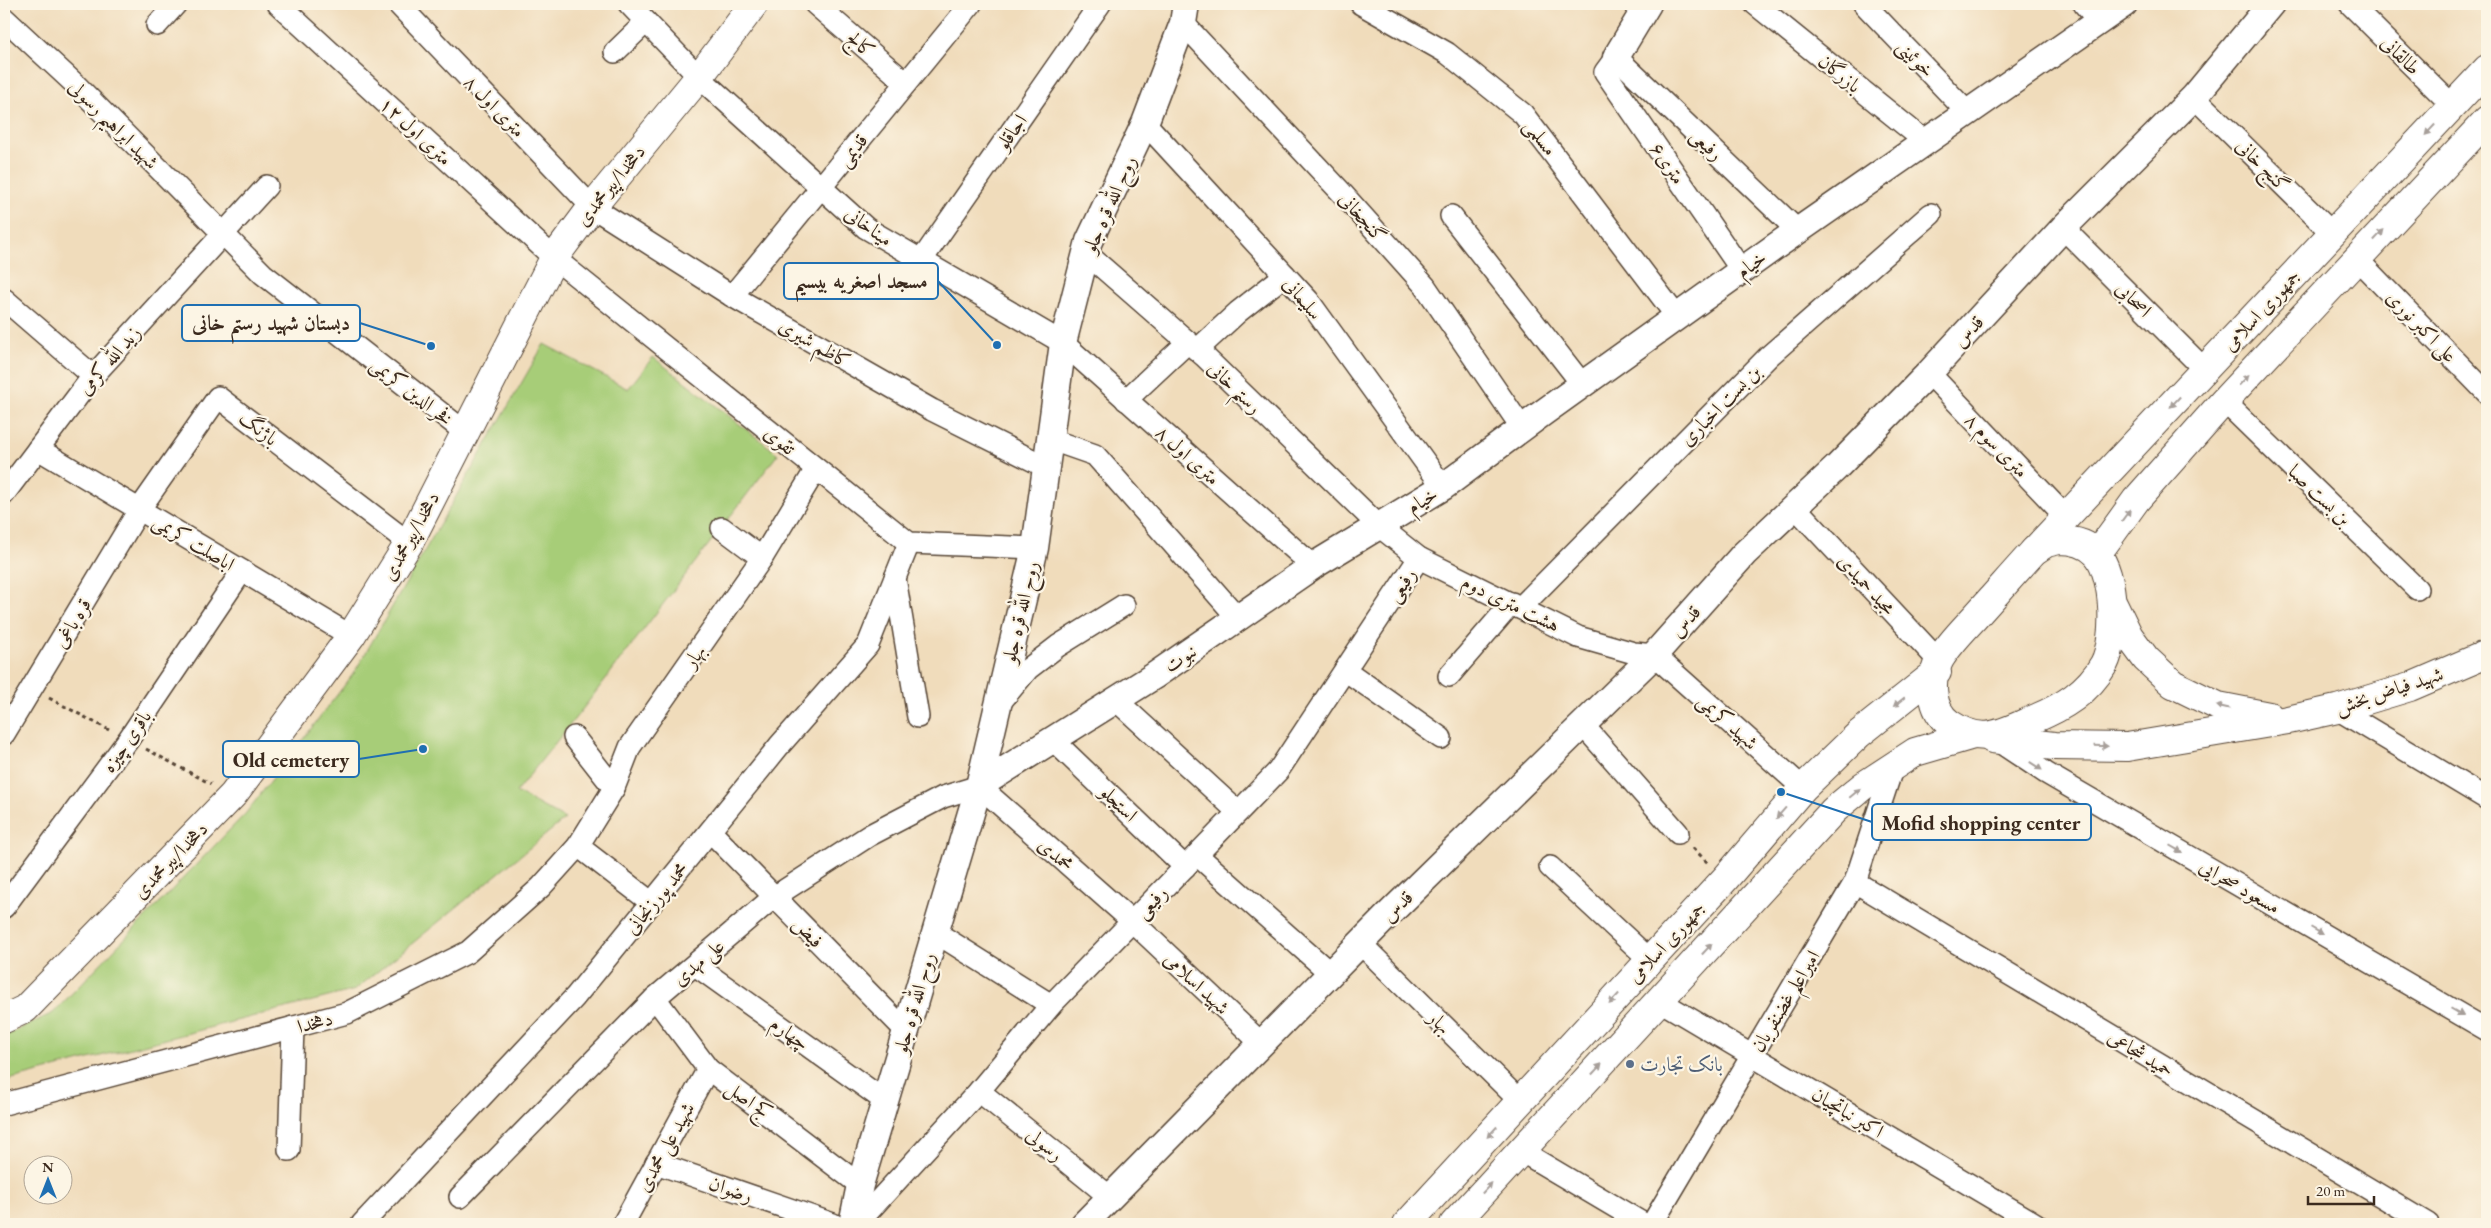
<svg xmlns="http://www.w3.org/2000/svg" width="2491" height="1228" viewBox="0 0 2491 1228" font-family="'EB Garamond',Amiri,serif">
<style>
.green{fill:#a7cd78;stroke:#717c4b}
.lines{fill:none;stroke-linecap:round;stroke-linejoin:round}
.minor-casing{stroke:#564536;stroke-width:24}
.tertiary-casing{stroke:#564536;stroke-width:29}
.secondary-casing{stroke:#564536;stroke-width:30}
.path{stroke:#564536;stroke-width:3;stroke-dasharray:4 4;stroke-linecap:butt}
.minor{stroke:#fff;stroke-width:21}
.tertiary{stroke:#fff;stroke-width:26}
.secondary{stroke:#fff;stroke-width:28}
.oneway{fill:#a79f9a}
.service-dot{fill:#5c6f8a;stroke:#fcf5e5;stroke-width:2}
.labels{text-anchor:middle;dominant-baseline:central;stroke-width:4.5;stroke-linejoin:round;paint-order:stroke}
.street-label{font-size:20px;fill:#3b2a1e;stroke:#fcf5e5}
.service-label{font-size:20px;fill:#4e5e75;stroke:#fcf5e5;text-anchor:start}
.leader{fill:none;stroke:#1f6fb2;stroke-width:2}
.callout-dot{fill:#1f6fb2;stroke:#fcf5e5;stroke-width:2}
.callout{fill:#fcf5e5;stroke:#1f6fb2;stroke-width:2}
.callout-label{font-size:21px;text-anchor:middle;font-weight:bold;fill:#3b2a1e}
</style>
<rect width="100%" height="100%" fill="#fcf5e5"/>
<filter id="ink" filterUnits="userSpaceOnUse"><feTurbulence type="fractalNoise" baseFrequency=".02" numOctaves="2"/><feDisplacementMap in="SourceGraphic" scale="10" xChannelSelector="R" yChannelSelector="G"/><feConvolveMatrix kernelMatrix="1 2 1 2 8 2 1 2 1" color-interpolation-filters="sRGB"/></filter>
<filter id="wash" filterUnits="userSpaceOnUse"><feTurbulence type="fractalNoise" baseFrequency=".0096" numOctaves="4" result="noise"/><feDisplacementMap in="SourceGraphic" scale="20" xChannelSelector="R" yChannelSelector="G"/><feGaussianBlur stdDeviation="1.12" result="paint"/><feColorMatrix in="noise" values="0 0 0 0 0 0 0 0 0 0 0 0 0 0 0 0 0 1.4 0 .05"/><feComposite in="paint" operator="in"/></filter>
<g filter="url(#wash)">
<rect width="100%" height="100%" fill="#f0dcbb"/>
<path class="green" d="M 544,344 L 628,389 L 653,357 L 778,454 L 585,706 L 516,792 L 565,819 L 355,990 L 4,1081 L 4,1036 L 53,1013 L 246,813 L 354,673 Z"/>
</g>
<g filter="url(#ink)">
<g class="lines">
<g class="minor-casing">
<g id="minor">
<path d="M 278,4 L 554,258 L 909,543 L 1035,548"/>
<path d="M 398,4 L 592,207 L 732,296 L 932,410 L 1046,467"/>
<path d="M 629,4 L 699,77 L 866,228 L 1063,343 L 1313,566"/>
<path d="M 815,4 L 906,83"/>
<path d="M 1361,4 L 1447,53 L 1523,114 L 1677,317"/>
<path d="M 1755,4 L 1926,142"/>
<path d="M 1864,4 L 1968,113"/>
<path d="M 2084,4 L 2099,21"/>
<path d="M 2350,4 L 2453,106"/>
<path d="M 4,18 L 75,84 L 263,274 L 465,432"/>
<path d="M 1183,23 L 1341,192 L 1425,286 L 1522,428"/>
<path d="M 157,25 L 176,4"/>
<path d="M 615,52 L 646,22"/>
<path d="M 2194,97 L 2333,234"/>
<path d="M 1145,123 L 1308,300 L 1443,487"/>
<path d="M 1451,216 L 1582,384"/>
<path d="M 2063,228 L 2205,370"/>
<path d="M 1086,253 L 1204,356 L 1379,526 L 1419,558 L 1578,637 L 1634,653 L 1654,655 L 1803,788"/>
<path d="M 2357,259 L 2487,393"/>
<path d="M 921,261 L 1100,4"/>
<path d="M 1742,271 L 1605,72 L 1616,57 L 1798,231"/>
<path d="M 732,296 L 971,4"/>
<path d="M 4,299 L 93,376"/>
<path d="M 1197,350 L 1238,312 L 1285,275"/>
<path d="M 1929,373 L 2066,517"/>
<path d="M 1126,400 L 1188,342"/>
<path d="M 2224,401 L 2417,589"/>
<path d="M 1049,439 L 1095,455 L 1238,618"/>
<path d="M 38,449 L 351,636"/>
<path d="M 4,494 L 93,376 L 267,186"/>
<path d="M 1795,507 L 1939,661"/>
<path d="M 722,528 L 762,558"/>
<path d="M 895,578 L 918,717"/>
<path d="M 1520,608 L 1769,356 L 1931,214"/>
<path d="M 1345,670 L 1441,738"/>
<path d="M 1449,676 L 1512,603"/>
<path d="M 1116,700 L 1238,812"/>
<path d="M 998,705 L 1028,669 L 1058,646 L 1124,605"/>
<path d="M 2337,709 L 2487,799"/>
<path d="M 1582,724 L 1678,833"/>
<path d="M 4,734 L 139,510 L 218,397 L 409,543"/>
<path d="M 574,737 L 614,788"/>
<path d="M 1053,740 L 1185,867"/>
<path d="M 1998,741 L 2046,773 L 2487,1030"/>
<path d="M 711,832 L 906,1031"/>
<path d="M 578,846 L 652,903"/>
<path d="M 1197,855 L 1330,973"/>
<path d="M 1550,867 L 1650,960"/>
<path d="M 1855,882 L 2428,1224"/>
<path d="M 4,907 L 128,740 L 242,571"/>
<path d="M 935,932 L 1051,1005"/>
<path d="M 1360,943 L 1520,1101"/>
<path d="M 695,965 L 885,1101"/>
<path d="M 655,998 L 708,1069 L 860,1185"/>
<path d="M 1660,1001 L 2036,1224"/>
<path d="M 979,1091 L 1110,1197"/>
<path d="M 4,1104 L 347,1013 L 468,952 L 541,887 L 578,846 L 614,788 L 630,747 L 762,558 L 816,469"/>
<path d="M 289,1150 L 293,1027"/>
<path d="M 1521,1151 L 1644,1224"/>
<path d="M 656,1163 L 833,1224"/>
<path d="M 460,1197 L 655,998 L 774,897 L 870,835 L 943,797 L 979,786 L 1132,921 L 1262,1044"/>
<path d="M 362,1224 L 575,997 L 779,746 L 868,645 L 909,543"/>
<path d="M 623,1224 L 708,1069"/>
<path d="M 857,1224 L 979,1091 L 1051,1005 L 1278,771 L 1419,558"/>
<path d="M 1652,1224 L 1855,882 L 1893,766"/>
</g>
</g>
<g class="tertiary-casing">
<g id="tertiary">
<path d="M 1616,57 L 1648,4"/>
<path d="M 979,786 L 1154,676 L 1313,566 L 1443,487 L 1544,412 L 1776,246 L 2124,4"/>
<path d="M 852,1224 L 860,1185 L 979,786 L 1035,548 L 1063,343 L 1089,241 L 1145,123 L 1183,23 L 1186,4"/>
<path d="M 1084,1224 L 1390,913 L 1654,655 L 1744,554 L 1836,468 L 1929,373 L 2063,228 L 2194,97 L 2271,4"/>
</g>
</g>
<g class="secondary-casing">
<g id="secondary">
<path d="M 2059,540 C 2073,540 2087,543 2097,554 C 2115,576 2117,639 2104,664 C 2088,692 2063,707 2034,719 C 2001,733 1983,746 1950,724 C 1930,710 1929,679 1940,659 C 1949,644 1962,631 1974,618 C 1994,596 2014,573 2034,551 L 2046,543 Z"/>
<path d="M 2034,551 L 2487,69"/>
<path d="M 2097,554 L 2136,500 L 2224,401 L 2487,120"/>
<path d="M 2114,605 L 2129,636 L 2146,659 L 2173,684 L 2218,706 L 2269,716"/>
<path d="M 1992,739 L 2054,746 L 2127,747 L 2288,720 L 2337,709 L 2410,687 L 2487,654"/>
<path d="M 4,1019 L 25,1009 L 233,795 L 351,636 L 409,543 L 554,258 L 592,207 L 699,77 L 754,4"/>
<path d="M 1407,1224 L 1725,879 L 1803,788 L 1859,734 L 1937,672"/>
<path d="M 1454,1224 L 1834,810 L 1863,786 L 1915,752 L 1973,735"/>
</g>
</g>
<g class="path">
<path d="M 49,698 L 109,730"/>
<path d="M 146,749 L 211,784"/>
<path d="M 1693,848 L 1708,863"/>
</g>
<use href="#minor" class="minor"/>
<use href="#tertiary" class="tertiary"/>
<use href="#secondary" class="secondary"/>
</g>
<defs><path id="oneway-solid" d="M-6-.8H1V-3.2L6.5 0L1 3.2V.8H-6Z" transform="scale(1.25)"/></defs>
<g class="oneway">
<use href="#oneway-solid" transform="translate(2430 130) rotate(133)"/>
<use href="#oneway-solid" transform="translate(2379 235) rotate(-47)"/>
<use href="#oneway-solid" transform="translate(2244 380) rotate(-47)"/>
<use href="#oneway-solid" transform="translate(2175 402) rotate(133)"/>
<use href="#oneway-solid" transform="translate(2126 515) rotate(-54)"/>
<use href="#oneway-solid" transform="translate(1899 702) rotate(141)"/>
<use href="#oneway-solid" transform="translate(2223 707) rotate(-166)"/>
<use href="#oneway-solid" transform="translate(2101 746) rotate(1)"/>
<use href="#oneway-solid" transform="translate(2036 766) rotate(33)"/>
<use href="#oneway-solid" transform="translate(1855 793) rotate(-40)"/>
<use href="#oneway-solid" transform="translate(1781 813) rotate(131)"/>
<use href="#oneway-solid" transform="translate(2176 849) rotate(30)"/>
<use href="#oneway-solid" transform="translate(2317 931) rotate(30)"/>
<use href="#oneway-solid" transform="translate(1707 949) rotate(-47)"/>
<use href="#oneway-solid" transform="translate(1614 999) rotate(133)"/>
<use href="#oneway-solid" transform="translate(2457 1012) rotate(30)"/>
<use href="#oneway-solid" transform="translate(1597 1069) rotate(-47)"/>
<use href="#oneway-solid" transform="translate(1492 1132) rotate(133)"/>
<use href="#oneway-solid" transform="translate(1487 1188) rotate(-47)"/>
</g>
</g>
<circle class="service-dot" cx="1630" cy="1064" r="5"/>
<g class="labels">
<g class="street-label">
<text transform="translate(861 44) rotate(41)">کالج</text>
<text transform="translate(2401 55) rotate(45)">طالقانی</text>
<text transform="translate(1916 58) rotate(46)">خوئینی</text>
<text transform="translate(1840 73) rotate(39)">بازرگان</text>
<text transform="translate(495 106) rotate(46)">۸ متری اول</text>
<text transform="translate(114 124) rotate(45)">شهید ابراهیم رسولی</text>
<text transform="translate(416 131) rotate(43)">۱۲ متری اول</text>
<text transform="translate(1011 132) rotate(-55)">اجاقلو</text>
<text transform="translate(1541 137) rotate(53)">مسلمی</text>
<text transform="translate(1707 144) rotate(44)">رفیعی</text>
<text transform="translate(852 150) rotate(-51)">قدیمی</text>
<text transform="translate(1668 163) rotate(56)">۶متری</text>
<text transform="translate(2263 165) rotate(45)">گنج خانی</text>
<text transform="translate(610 185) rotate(-51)">دهخدا/پیرمحمدی</text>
<text transform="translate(1109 204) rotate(-66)">روح الله قره جلو</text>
<text transform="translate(1363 217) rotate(48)">گنجخانی</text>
<text transform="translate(869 226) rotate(36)">میناخانی</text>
<text transform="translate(1751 264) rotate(-36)">خیام</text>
<text transform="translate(1303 298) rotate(50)">سلیمانی</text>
<text transform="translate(2134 299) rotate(45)">اصحابی</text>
<text transform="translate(2261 310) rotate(-47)">جمهوری اسلامی</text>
<text transform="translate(2422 326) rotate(46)">علی اکبر نوری</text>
<text transform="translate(1968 331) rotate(-47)">قدس</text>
<text transform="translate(815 343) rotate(30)">کاظم شیری</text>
<text transform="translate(109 360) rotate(-49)">زید الله کرمی</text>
<text transform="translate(1235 387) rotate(44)">رستم خانی</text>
<text transform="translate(412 391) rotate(38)">فخر الدین کریمی</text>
<text transform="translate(1720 405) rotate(-45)">بن بست اخباری</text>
<text transform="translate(259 428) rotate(38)">باژنگ</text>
<text transform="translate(780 440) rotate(39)">تقوی</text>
<text transform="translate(1997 445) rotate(46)">۸ متری سوم</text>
<text transform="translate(1188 455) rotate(42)">۸ متری اول</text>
<text transform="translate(2320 495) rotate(44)">بن بست صبا</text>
<text transform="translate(1422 500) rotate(-31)">خیام</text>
<text transform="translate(410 536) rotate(-61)">دهخدا/پیرمحمدی</text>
<text transform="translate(194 542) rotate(31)">اباصلت کریمی</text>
<text transform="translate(1867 584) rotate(47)">مجید حمیدی</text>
<text transform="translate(1401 585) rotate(-56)">رفیعی</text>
<text transform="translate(1511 603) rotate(26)">هشت متری دوم</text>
<text transform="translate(1020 612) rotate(-77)">روح الله قره جلو</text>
<text transform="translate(1685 621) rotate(-48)">قدس</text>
<text transform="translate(72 623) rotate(-59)">قره باغی</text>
<text transform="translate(694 656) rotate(-55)">بهار</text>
<text transform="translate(1180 658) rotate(-35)">نبوت</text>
<text transform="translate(2389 690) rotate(-18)">شهید فیاض بخش</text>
<text transform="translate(1728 721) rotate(42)">شهید کریمی</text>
<text transform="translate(126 741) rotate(-55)">باقری چیزه</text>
<text transform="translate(1119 803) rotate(44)">استجلو</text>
<text transform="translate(1056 854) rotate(41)">محمدی</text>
<text transform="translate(170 860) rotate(-46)">دهخدا/پیرمحمدی</text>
<text transform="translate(2240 886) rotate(30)">مسعود صحرایی</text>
<text transform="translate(656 898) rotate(-50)">محمد پورزنجانی</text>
<text transform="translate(1151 902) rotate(-46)">رفیعی</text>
<text transform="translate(1397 906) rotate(-45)">قدس</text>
<text transform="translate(808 932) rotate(45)">فیض</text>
<text transform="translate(1666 942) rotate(-47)">جمهوری اسلامی</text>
<text transform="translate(698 962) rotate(-40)">علی مهدی</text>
<text transform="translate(1197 983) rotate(43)">شهید اسلامی</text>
<text transform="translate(1785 1001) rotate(-59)">امیراعلم غضنفریان</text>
<text transform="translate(914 1003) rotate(-74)">روح الله قره جلو</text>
<text transform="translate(315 1022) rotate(-15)">دهخدا</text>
<text transform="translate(1440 1022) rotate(45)">بهار</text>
<text transform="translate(790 1033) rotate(36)">چهارم</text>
<text transform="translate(2141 1053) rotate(31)">حمید شجاعی</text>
<text transform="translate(749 1100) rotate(37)">کج اصل</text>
<text transform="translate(1848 1112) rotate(31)">اکبر نباتچیان</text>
<text transform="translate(1045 1144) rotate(39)">رسولی</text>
<text transform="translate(665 1147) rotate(-61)">شهید علی محمدی</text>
<text transform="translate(731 1189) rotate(19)">رضوان</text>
</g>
<g class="service-label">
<text x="1640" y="1064">بانک تجارت</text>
</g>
</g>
<path class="leader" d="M997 345L938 281M431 346L360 323M423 749L359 759M1781 792L1872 822"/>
<g class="callout-dot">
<circle cx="997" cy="345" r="5"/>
<circle cx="431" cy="346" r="5"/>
<circle cx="423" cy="749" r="5"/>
<circle cx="1781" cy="792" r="5"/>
</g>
<g class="callout">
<rect x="784" y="263" width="154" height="36" rx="5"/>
<rect x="182" y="305" width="178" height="36" rx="5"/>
<rect x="223" y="741" width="136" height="36" rx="5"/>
<rect x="1872" y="804" width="219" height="36" rx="5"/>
</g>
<g class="callout-label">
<text x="861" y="288">مسجد اصغریه بیسیم</text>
<text x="271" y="330">دبستان شهید رستم خانی</text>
<text x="291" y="767">Old cemetery</text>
<text x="1981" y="830">Mofid shopping center</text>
</g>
<rect width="2491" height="1228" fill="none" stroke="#fcf5e5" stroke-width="20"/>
<g transform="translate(48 1180)"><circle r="24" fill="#fcf5e5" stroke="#afa495"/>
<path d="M0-4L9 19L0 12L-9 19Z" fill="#1f6fb2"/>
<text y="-8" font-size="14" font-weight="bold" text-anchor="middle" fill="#3b2a1e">N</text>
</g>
<path d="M2308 1196v8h66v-8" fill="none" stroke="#3b2a1e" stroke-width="2.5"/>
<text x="2316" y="1196" font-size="15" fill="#3b2a1e" stroke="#fcf5e5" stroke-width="4" paint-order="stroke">20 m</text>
</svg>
